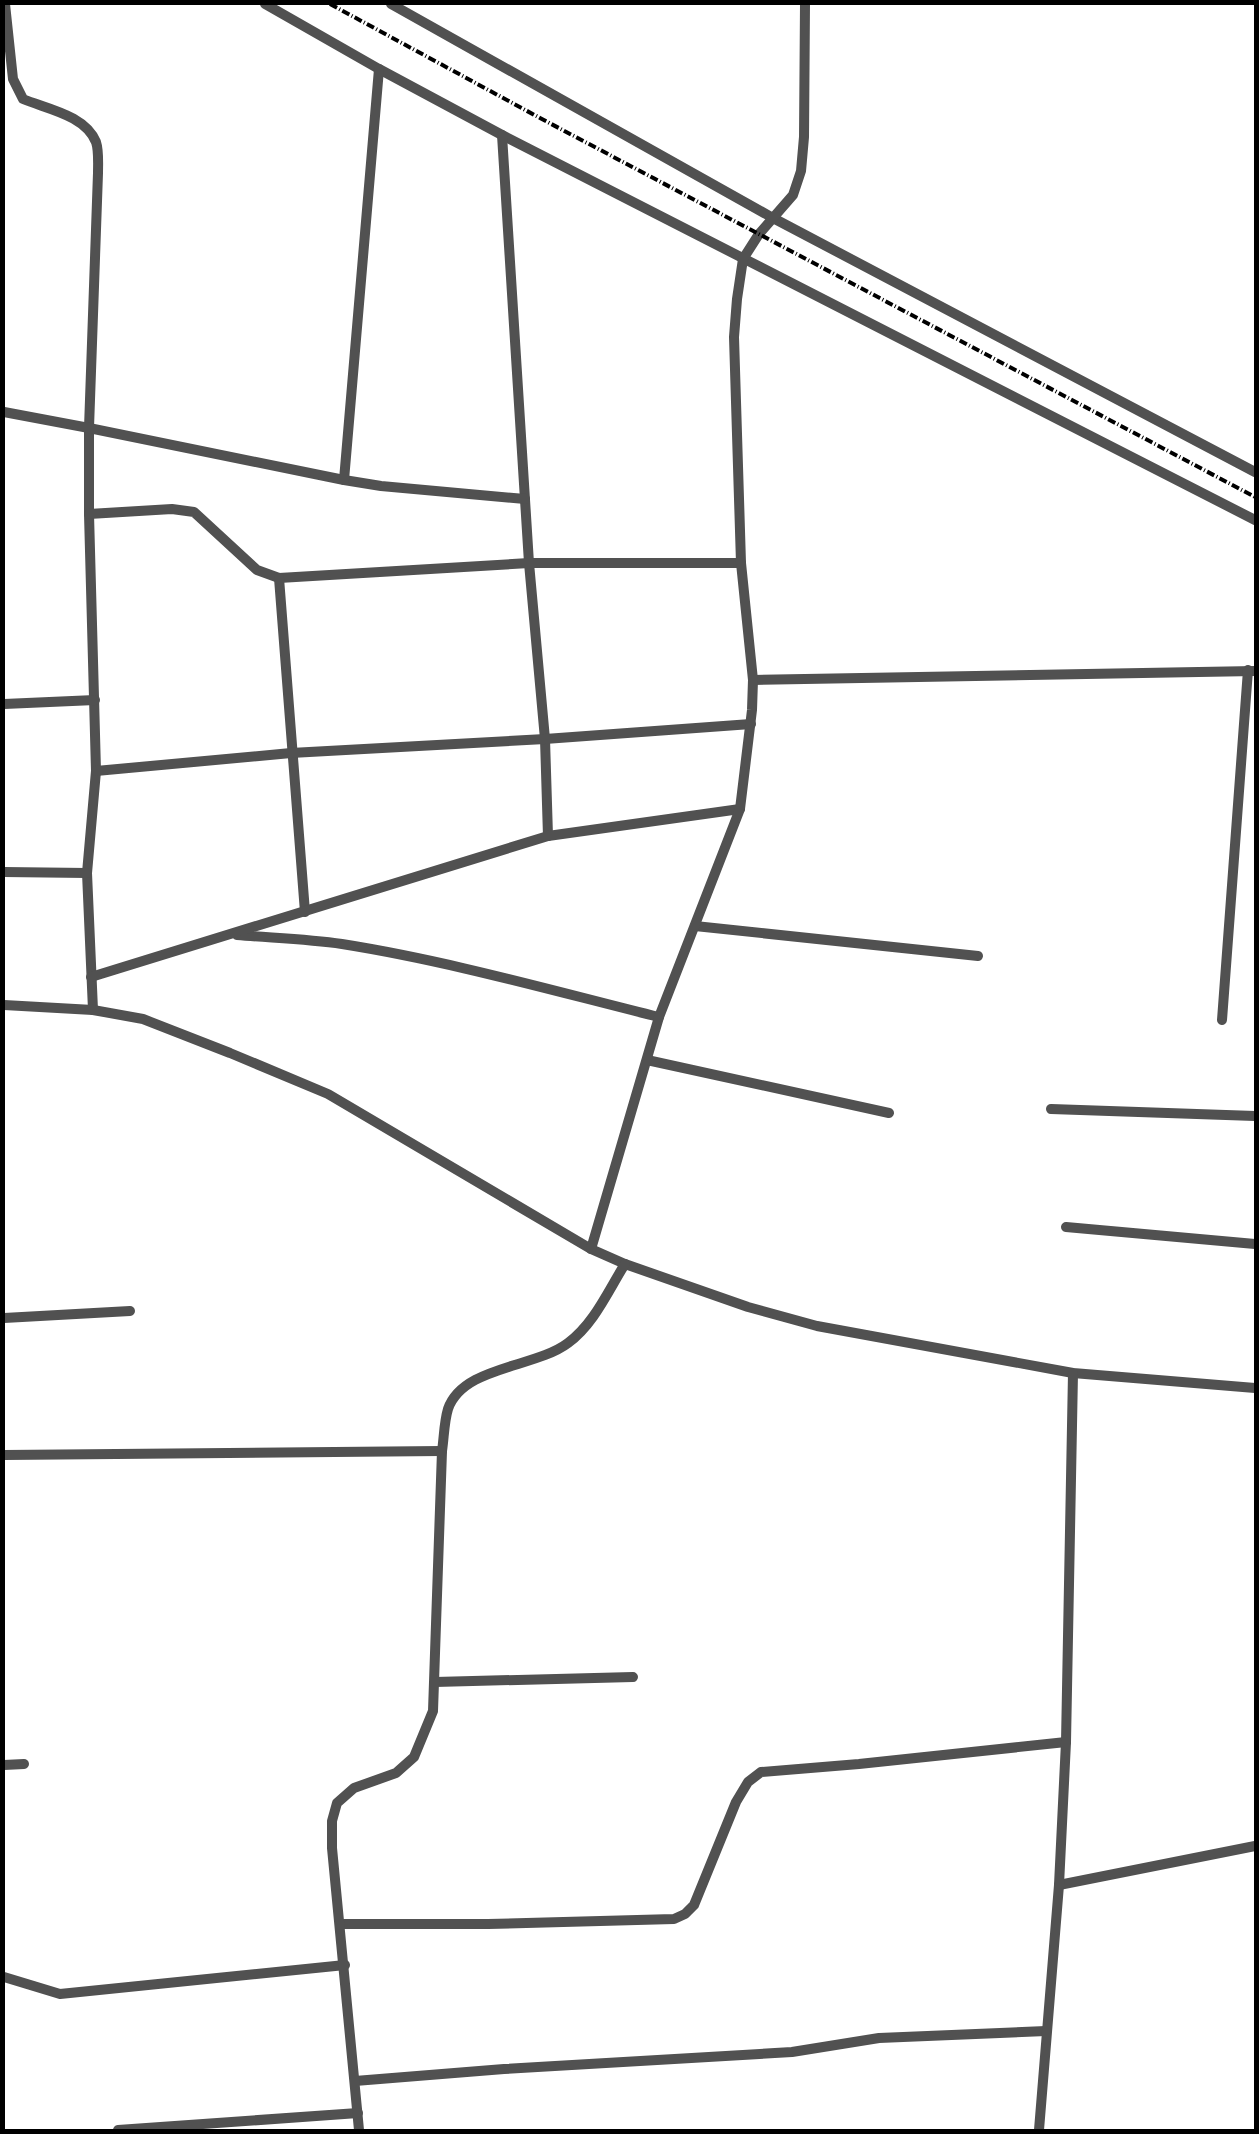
<svg xmlns="http://www.w3.org/2000/svg" width="1259" height="2134" viewBox="0 0 1259 2134" font-family="Commissioner,sans-serif">
<style>
.lines{fill:none;stroke-linecap:round;stroke-linejoin:round}
.street{stroke:#515151;stroke-width:10}
.rail{stroke:#000;stroke-width:4;stroke-dasharray:8 2.5 1 2.5;stroke-linecap:butt}
</style>
<rect width="100%" height="100%" fill="#fff"/>
<g class="lines">
<g class="street">
<path d="M 5,4 L 13,79 L 23,99 C 47,109 85,115 96,142 C 99,151 98,164 98,173 L 89,428 L 89,514 L 96,771 L 87,873 L 93,1010"/>
<path d="M 265,4 L 379,69 L 502,135 L 1255,520"/>
<path d="M 391,4 L 773,218 L 1255,472"/>
<path d="M 502,135 L 529,563 L 545,739 L 548,836"/>
<path d="M 4,412 L 89,428 L 344,480 L 381,486 L 525,499"/>
<path d="M 344,480 L 379,69"/>
<path d="M 89,514 L 172,509 L 194,512 L 257,570 L 279,578 L 529,563 L 741,563"/>
<path d="M 279,578 L 305,912"/>
<path d="M 753,680 L 1255,671"/>
<path d="M 4,704 L 95,700"/>
<path d="M 96,771 L 291,753 L 545,739 L 751,724"/>
<path d="M 4,872 L 87,873"/>
<path d="M 695,926 L 978,956"/>
<path d="M 237,935 C 272,938 307,939 342,944 C 449,961 554,991 659,1017"/>
<path d="M 91,977 L 548,836 L 740,809"/>
<path d="M 4,1005 L 93,1010 L 143,1019 L 230,1053 L 328,1094 L 591,1249 L 625,1264 L 748,1307 L 817,1326 L 1073,1373 L 1255,1388"/>
<path d="M 1222,1020 L 1248,670"/>
<path d="M 647,1060 L 889,1113"/>
<path d="M 1051,1109 L 1255,1116"/>
<path d="M 1066,1227 L 1255,1244"/>
<path d="M 591,1249 L 659,1017 L 740,809 L 752,710 L 753,680 L 741,563 L 734,337 L 737,299 L 743,259 L 759,234 L 793,195 L 801,171 L 804,137 L 805,4"/>
<path d="M 4,1318 L 130,1311"/>
<path d="M 4,1455 L 442,1451"/>
<path d="M 435,1682 L 633,1677"/>
<path d="M 4,1765 L 24,1764"/>
<path d="M 1059,1885 L 1255,1846"/>
<path d="M 341,1924 L 488,1924 L 674,1919 L 685,1914 L 694,1905 L 736,1802 L 748,1782 L 761,1772 L 859,1764 L 1066,1742"/>
<path d="M 4,1977 L 60,1994 L 345,1965"/>
<path d="M 355,2081 L 504,2069 L 792,2052 L 879,2038 L 1046,2031"/>
<path d="M 118,2130 L 358,2113"/>
<path d="M 359,2130 L 332,1848 L 332,1821 L 337,1803 L 354,1788 L 396,1773 L 414,1757 L 433,1711 L 442,1451 C 444,1438 444,1422 448,1409 C 463,1366 535,1368 568,1343 C 594,1324 608,1291 625,1264"/>
<path d="M 1039,2130 L 1059,1885 L 1066,1742 L 1073,1373"/>
</g>
<path class="rail" d="M 330,4 L 540,118 L 1255,497"/>
</g>
<rect width="1259" height="2134" fill="none" stroke="#000000" stroke-width="10"/>
</svg>
